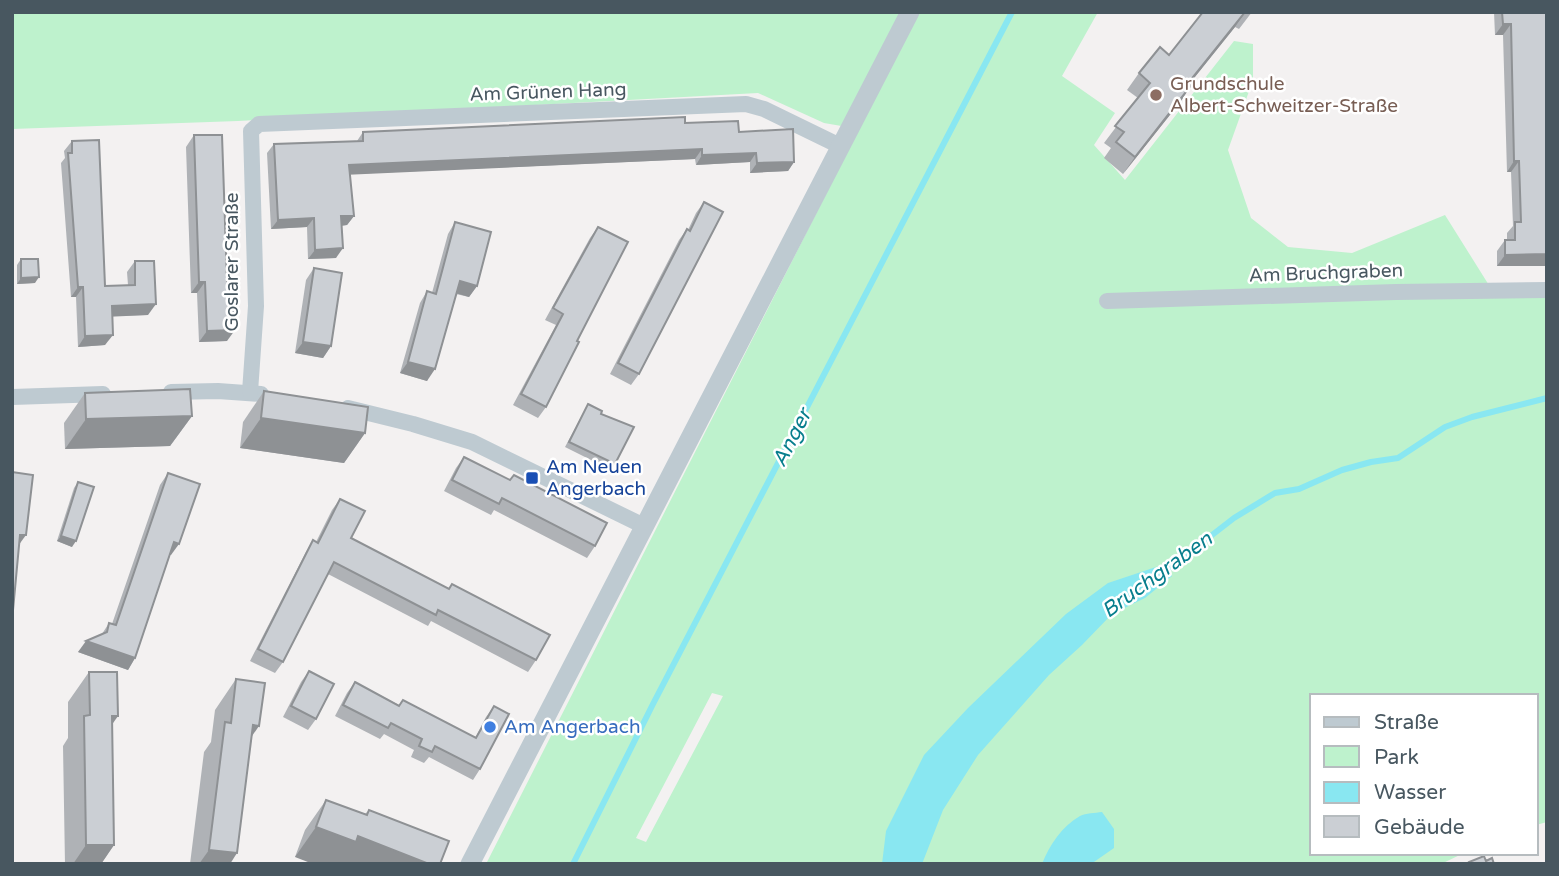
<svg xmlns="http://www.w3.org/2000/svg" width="1559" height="876" viewBox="0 0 1559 876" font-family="'Varela Round',sans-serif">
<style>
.green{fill:#bef2cd;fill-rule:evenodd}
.water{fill:#89e7f1}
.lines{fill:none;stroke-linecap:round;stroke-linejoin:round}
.stream{stroke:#89e7f1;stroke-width:6}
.minor{stroke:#becad1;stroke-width:16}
.tertiary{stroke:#becad1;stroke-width:19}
.wall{fill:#afb2b6}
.shaded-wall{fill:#8e9194}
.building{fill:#cbcfd4;stroke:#8e9194;stroke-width:2}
.education-dot{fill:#8d6e63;stroke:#fff;stroke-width:2.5}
.transit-dot{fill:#1a4fb4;stroke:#fff;stroke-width:2.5}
.shop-dot{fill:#3f7fe0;stroke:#fff;stroke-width:2.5}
.labels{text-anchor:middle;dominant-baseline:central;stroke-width:5;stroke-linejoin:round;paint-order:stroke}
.education-label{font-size:19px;fill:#785e54;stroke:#fff;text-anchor:start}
.street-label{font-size:19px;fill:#485760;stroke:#fff}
.transit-label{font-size:19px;fill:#164399;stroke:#fff;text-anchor:start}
.shop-label{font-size:19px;fill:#366cbe;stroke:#fff;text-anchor:start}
.water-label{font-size:21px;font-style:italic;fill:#077e8d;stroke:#fff}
</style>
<rect width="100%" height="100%" fill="#f3f1f1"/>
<path class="green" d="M 12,12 L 1098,12 L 1062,76 L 1115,113 L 1094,145 L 1125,180 L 1234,41 L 1253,44 L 1253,80 L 1228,150 L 1251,218 L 1288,247 L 1352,253 L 1445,215 L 1497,298 L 1547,297 L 1547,822 L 1536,825 L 1536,696 L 1312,696 L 1312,853 L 1464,853 L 1441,864 L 486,864 L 859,129 L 824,123 L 758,93 L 238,121 L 12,129 ZM 712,693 L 723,696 L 646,842 L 636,838 Z"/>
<g class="water">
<path d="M 1165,564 L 1172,576 L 1145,598 L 1112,614 L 1082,645 L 1049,675 L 978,755 L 943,810 L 922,864 L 882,864 L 886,831 L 924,755 L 968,708 L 1066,614 L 1108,583 Z"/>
<path d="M 1102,812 L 1114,829 L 1114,848 L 1091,864 L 1042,864 C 1049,846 1062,826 1080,816 C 1086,813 1095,813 1102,812 Z"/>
</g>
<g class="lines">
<g class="stream">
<path d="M 1163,573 L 1234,518 L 1275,493 L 1299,489 L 1342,470 L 1371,462 L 1398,458 L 1445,427 L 1472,417 L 1547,398"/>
<path d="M 573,864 L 653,704 L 1012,12"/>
</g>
<g class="minor">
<path d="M 1107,301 L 1396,292 L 1547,290"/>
<path d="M 171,392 L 218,391 L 261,394"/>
<path d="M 250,392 L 256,306 L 251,131 L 259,124 L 746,104 L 764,109 L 840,146"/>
<path d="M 12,397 L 103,394"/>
<path d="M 348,408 L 413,424 L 472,442 L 644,526"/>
</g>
<path class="tertiary" d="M 470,864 L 910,12"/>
</g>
<g class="wall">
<path d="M 1203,12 L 1252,12 L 1239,29 L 1235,27 L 1190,83 L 1181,101 L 1123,174 L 1104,158 L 1111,148 L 1104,143 L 1138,98 L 1127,90 L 1139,73 L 1169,55 Z"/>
<path d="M 1494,12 L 1546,12 L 1547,266 L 1497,266 L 1497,251 L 1505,240 L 1507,240 L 1507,233 L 1513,226 L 1511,172 L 1507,172 L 1503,35 L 1495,35 Z"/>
<path d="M 685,123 L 739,132 L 794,162 L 788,171 L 750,173 L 750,162 L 696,165 L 695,159 L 350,174 L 354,216 L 347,225 L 342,226 L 336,258 L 308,259 L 307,227 L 271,229 L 267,153 L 274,144 L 357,141 L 363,132 Z"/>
<path d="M 194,135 L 227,281 L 227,341 L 199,342 L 197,293 L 191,293 L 186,147 Z"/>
<path d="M 72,141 L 105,286 L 128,285 L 127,272 L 135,261 L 148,315 L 112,316 L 105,345 L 78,347 L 76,297 L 71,297 L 61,163 L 65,158 L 64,151 Z"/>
<path d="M 704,202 L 639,374 L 631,385 L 610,374 L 679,240 L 687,229 L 688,230 L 696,213 Z"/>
<path d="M 455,222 L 477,286 L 469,297 L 456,294 L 427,381 L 400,373 L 420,303 L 427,291 L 432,293 L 448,234 Z"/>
<path d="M 598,227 L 577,341 L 546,407 L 538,418 L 513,405 L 556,325 L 545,320 L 590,238 Z"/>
<path d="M 21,259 L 35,283 L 17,284 L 17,265 Z"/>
<path d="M 314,268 L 331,346 L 323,358 L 295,353 L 306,280 Z"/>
<path d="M 264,391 L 365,433 L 344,463 L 240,448 L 243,422 Z"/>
<path d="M 85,393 L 192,416 L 170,446 L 65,449 L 64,423 Z"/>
<path d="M 588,404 L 615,464 L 611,470 L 565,447 Z"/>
<path d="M 464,457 L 595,546 L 587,558 L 494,510 L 491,515 L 444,491 L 456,468 Z"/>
<path d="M 168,473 L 171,555 L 170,555 L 135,658 L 128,670 L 78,652 L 102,634 L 109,623 L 112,624 L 160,485 Z"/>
<path d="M 78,482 L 72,547 L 57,541 L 74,488 Z"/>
<path d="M 340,499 L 351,538 L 448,589 L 452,584 L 536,660 L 528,672 L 431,621 L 428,626 L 328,574 L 283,662 L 275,673 L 250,661 L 306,552 L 313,540 L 316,542 L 332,510 Z"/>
<path d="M 309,671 L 316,719 L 308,730 L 283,717 L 301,682 Z"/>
<path d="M 89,672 L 112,724 L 114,845 L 101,864 L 65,864 L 63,746 L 68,738 L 68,702 Z"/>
<path d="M 236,679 L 252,737 L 230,864 L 190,864 L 204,752 L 211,742 L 215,710 Z"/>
<path d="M 355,682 L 399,705 L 475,738 L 486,717 L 494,706 L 480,769 L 473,780 L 429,757 L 424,763 L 411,757 L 414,750 L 384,734 L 380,739 L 335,716 L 347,693 Z"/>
<path d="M 326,800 L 365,814 L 369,810 L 440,864 L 295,857 L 305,830 Z"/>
</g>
<g class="shaded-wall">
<path d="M 1245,12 L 1235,27 L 1178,98 L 1189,82 Z"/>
<path d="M 1503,24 L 1511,24 L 1503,35 L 1495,35 Z"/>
<path d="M 1192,84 L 1181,101 L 1123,174 L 1135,157 Z"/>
<path d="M 702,149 L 695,159 L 343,175 L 349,165 Z"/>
<path d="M 756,153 L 750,162 L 696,165 L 702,155 Z"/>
<path d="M 1514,161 L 1519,161 L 1511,172 L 1507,172 Z"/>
<path d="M 794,162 L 788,171 L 750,173 L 757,163 Z"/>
<path d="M 341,216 L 354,216 L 347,225 L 335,226 Z"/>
<path d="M 314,218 L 307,227 L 271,229 L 278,220 Z"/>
<path d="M 343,248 L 336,258 L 308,259 L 315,250 Z"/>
<path d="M 1547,254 L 1547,266 L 1497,266 L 1505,255 Z"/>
<path d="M 39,277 L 35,283 L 17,284 L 21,278 Z"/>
<path d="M 460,281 L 477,286 L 469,297 L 452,292 Z"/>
<path d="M 199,282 L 205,282 L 197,293 L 191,293 Z"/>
<path d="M 78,287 L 83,287 L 76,297 L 71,297 Z"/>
<path d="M 156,304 L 148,315 L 104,317 L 112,306 Z"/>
<path d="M 235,330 L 227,341 L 199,342 L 207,331 Z"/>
<path d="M 113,335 L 105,345 L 78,347 L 85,336 Z"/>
<path d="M 303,342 L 331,346 L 323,358 L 295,353 Z"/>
<path d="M 408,362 L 435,369 L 427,381 L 400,373 Z"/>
<path d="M 192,416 L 170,446 L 65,449 L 86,419 Z"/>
<path d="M 261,418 L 365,433 L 344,463 L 240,448 Z"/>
<path d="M 20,535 L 26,535 L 18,546 Z"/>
<path d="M 61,536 L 76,541 L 72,547 L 57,541 Z"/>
<path d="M 174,542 L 179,544 L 171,555 L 166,554 Z"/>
<path d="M 86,641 L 135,658 L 128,670 L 78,652 Z"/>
<path d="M 112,716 L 118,716 L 97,746 Z"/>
<path d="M 253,725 L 259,726 L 238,756 Z"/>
<path d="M 316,827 L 358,836 L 429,864 L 313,864 L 295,857 Z"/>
<path d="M 86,845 L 114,845 L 101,864 L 73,864 Z"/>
<path d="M 209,850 L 237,853 L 230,864 L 199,864 Z"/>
</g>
<g class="building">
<path d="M 1203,12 L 1245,12 L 1189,82 L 1192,84 L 1135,157 L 1116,142 L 1124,132 L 1115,126 L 1150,83 L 1139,73 L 1160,47 L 1169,55 Z"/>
<path d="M 1502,12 L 1546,12 L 1547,254 L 1505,255 L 1505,240 L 1515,240 L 1515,222 L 1521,222 L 1519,161 L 1514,161 L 1511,24 L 1503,24 Z"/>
<path d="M 685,117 L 685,123 L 738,121 L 739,132 L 793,129 L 794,162 L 757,163 L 756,153 L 702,155 L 702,149 L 349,165 L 354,216 L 341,216 L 343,248 L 315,250 L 314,218 L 278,220 L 274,144 L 363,141 L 363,132 Z"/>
<path d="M 194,135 L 222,135 L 227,281 L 233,281 L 235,330 L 207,331 L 205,282 L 199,282 Z"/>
<path d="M 99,140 L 105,286 L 135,285 L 135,261 L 154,261 L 156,304 L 112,306 L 113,335 L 85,336 L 83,287 L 78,287 L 68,153 L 72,153 L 72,141 Z"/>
<path d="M 704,202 L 723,212 L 639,374 L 618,363 L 687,229 L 690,231 Z"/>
<path d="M 455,222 L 491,232 L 477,286 L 460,281 L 435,369 L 408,362 L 427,291 L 436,294 Z"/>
<path d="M 598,227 L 628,242 L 577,341 L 579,342 L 546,407 L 521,394 L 563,314 L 553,308 Z"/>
<path d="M 21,259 L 38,259 L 39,277 L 21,278 Z"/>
<path d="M 314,268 L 342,273 L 331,346 L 303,342 Z"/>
<path d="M 190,389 L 192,416 L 86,419 L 85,393 Z"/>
<path d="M 264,391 L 368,407 L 365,433 L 261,418 Z"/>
<path d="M 588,404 L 602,411 L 601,414 L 634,427 L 615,464 L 569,442 Z"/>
<path d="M 464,457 L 510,480 L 514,475 L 607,523 L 595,546 L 502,498 L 499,504 L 452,480 Z"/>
<path d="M 12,472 L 33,475 L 26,535 L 20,535 L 12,621 Z"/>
<path d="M 168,473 L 200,484 L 179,544 L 174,542 L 135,658 L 86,641 L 107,632 L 109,623 L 116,625 Z"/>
<path d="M 78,482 L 94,487 L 76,541 L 61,536 Z"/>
<path d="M 340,499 L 365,511 L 351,538 L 449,589 L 452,584 L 550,635 L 536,660 L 438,610 L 436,615 L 334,562 L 283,662 L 258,649 L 313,540 L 318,543 Z"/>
<path d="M 309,671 L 334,684 L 316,719 L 291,706 Z"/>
<path d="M 89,672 L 117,672 L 118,716 L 112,716 L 114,845 L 86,845 L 84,716 L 90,715 Z"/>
<path d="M 236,679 L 265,683 L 259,726 L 253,725 L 237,853 L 209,850 L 225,722 L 231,723 Z"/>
<path d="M 355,682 L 399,706 L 403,700 L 476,738 L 494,706 L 509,714 L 480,769 L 435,746 L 432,752 L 419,746 L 422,739 L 391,723 L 388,728 L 343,705 Z"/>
<path d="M 326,800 L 367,815 L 369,810 L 449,841 L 440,864 L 429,864 L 358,836 L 356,842 L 316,827 Z"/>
<path d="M 1484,856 L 1486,861 L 1492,858 L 1494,864 L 1470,864 L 1469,862 Z"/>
</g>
<circle class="education-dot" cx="1156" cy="95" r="7"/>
<rect class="transit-dot" x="525" y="471" width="14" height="14" rx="3.5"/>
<circle class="shop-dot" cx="490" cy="727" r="7"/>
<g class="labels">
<g class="education-label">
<text x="1170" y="84">Grundschule<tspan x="1170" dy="22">Albert-Schweitzer-Straße</tspan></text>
</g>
<g class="street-label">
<text transform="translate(548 92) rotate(-2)">Am Grünen Hang</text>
<text transform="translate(232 262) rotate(-90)">Goslarer Straße</text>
<text transform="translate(1326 273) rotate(-2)">Am Bruchgraben</text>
</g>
<g class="transit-label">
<text x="546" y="467">Am Neuen<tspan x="546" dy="22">Angerbach</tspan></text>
</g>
<g class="shop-label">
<text x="504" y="727">Am Angerbach</text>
</g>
<g class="water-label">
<text transform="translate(792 438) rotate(-63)">Anger</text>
<text transform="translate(1157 575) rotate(-36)">Bruchgraben</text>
</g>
</g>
<rect width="1559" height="876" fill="none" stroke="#485760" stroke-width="28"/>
<rect x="1310" y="694" width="228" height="161" fill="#ffffff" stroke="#b6bcbf" stroke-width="2"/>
<rect x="1324" y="717" width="35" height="10" fill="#becad1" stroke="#b6bcbf" stroke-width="2"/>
<text x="1374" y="729" font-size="21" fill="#485760">Straße</text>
<rect x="1324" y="746" width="35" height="21" fill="#bef2cd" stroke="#b6bcbf" stroke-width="2"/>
<text x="1374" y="764" font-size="21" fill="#485760">Park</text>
<rect x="1324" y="782" width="35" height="21" fill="#89e7f1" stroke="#b6bcbf" stroke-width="2"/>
<text x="1374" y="799" font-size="21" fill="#485760">Wasser</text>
<rect x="1324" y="816" width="35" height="21" fill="#cbcfd4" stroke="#b6bcbf" stroke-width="2"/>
<text x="1374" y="834" font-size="21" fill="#485760">Gebäude</text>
</svg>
